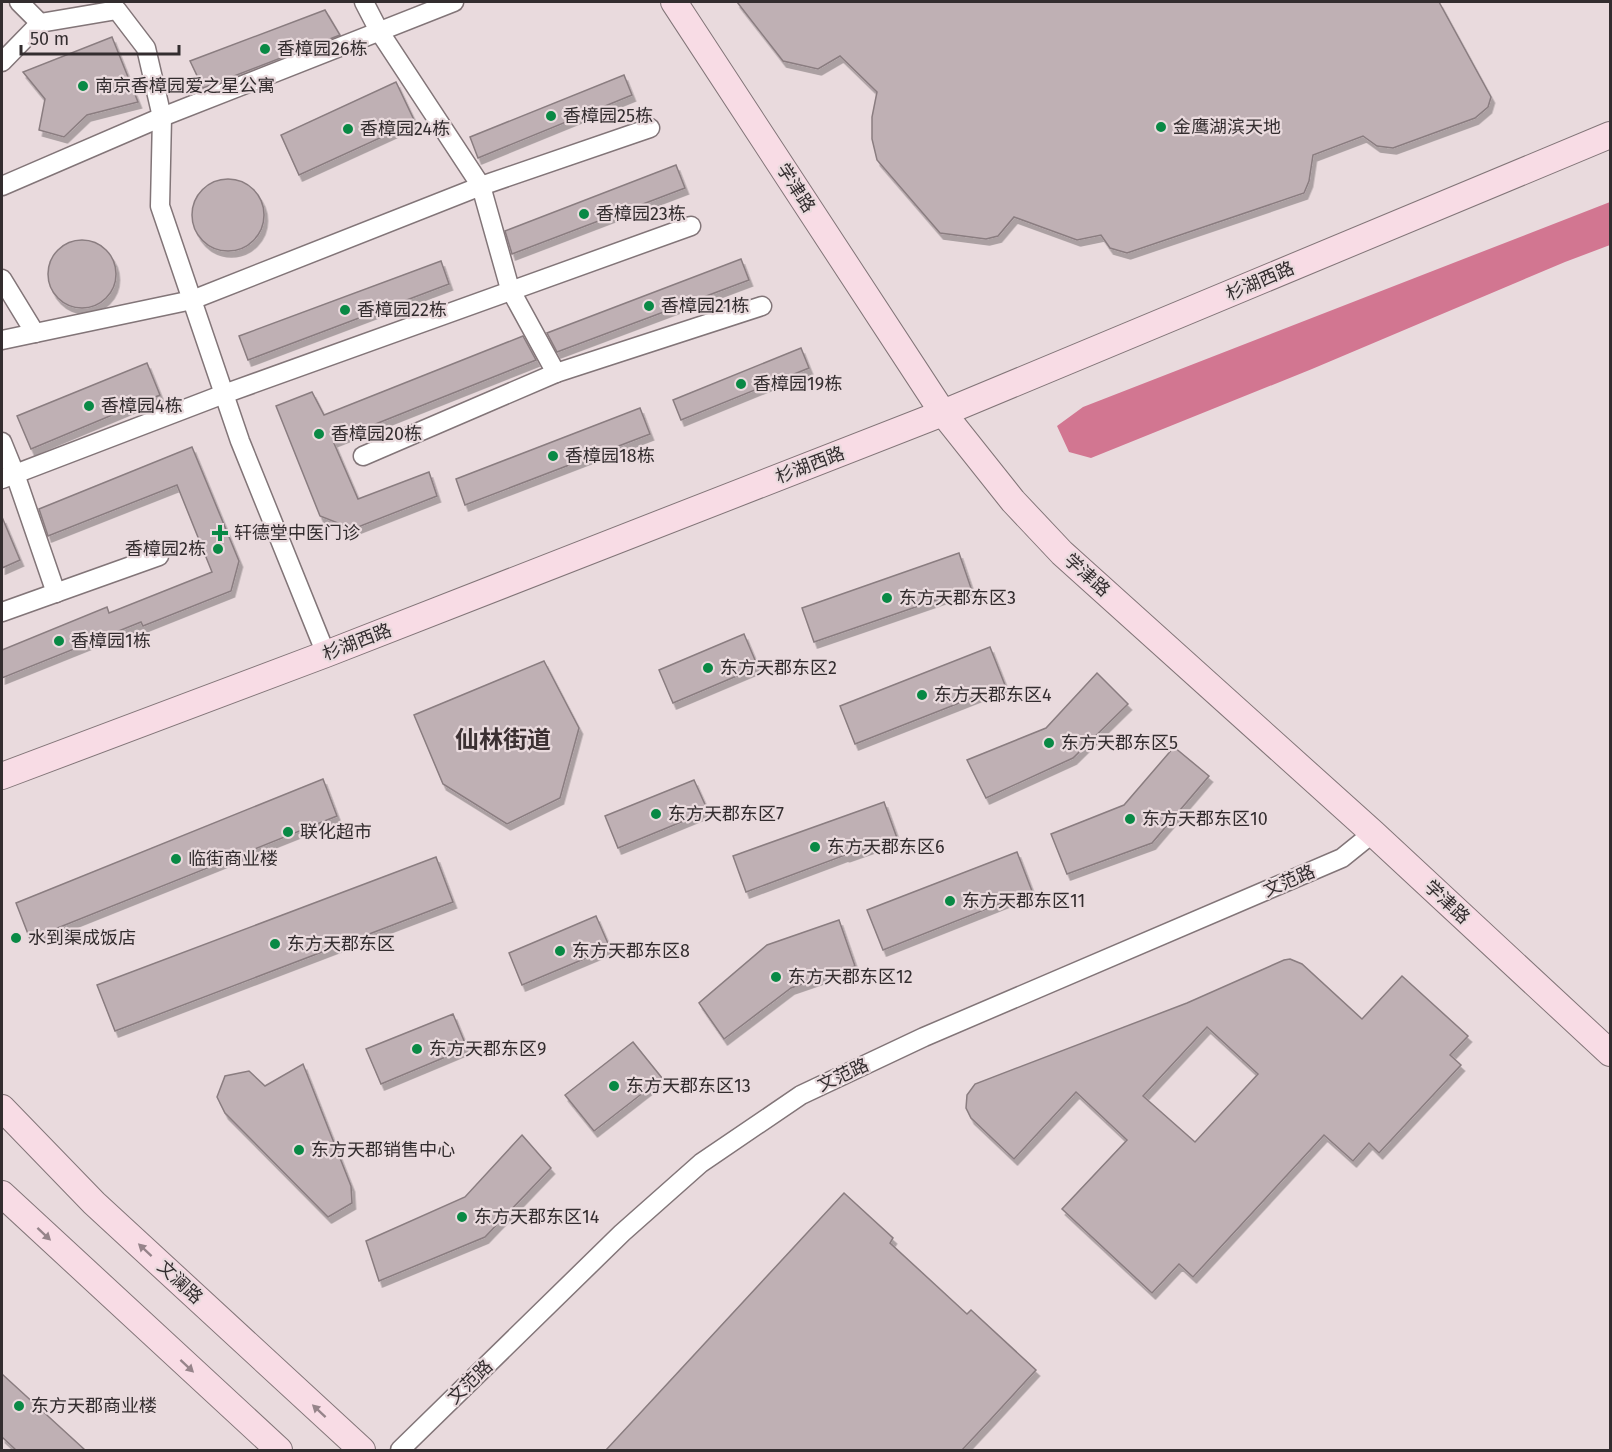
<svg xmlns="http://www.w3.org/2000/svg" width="1612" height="1452" viewBox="0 0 1612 1452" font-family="'Fira Sans','Noto Sans SC',sans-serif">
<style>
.water{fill:#d27691}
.building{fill:#bfb0b4;stroke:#8a7d80;stroke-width:1.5;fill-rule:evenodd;filter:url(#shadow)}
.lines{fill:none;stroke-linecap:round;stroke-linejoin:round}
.street-casing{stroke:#827578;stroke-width:21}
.secondary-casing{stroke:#827578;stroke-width:28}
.street{stroke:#fff;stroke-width:18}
.secondary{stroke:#f8dce5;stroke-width:26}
.oneway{fill:#96848a}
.poi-dot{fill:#098945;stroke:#e9dadd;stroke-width:2}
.labels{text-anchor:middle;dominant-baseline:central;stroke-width:4.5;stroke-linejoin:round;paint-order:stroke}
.poi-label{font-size:18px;fill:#332d2f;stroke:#e9dadd;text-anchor:start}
.street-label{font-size:18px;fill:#332d2f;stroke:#e9dadd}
.district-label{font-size:24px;font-weight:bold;fill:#3b3032;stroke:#e9dadd}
</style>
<defs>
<filter id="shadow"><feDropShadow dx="3.5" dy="6" stdDeviation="0" flood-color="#0004"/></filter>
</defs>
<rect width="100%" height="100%" fill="#e9dadd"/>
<path class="water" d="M 1610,202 L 1610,245 L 1565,262 L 1312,369 L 1091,458 L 1069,452 L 1057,426 L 1083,407 Z"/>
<g class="building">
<path d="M 737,2 L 1439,2 L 1491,97 L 1488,107 L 1475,118 L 1393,148 L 1377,146 L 1363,136 L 1313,155 L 1309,181 L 1304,193 L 1127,253 L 1110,248 L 1101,235 L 1077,240 L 1014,217 L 998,236 L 986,239 L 940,233 L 877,160 L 872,139 L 872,117 L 877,92 L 840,56 L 818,69 L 783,61 Z"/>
<path d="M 325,10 L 340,35 L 203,88 L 190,61 Z"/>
<path d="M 112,37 L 138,102 L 87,115 L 64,137 L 39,130 L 45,99 L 23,72 Z"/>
<path d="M 624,75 L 632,95 L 478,158 L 470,137 Z"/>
<path d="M 396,82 L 415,122 L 299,175 L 281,135 Z"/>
<path d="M 676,165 L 685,188 L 512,254 L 505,231 Z"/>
<circle cx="228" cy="215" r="36"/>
<circle cx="82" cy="274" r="34"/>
<path d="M 741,259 L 749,280 L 557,352 L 547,333 Z"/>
<path d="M 441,261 L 449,284 L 248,360 L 239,336 Z"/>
<path d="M 523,336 L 536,360 L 333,441 L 358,499 L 429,472 L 437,496 L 353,529 L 320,516 L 276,406 L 312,392 L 324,415 Z"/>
<path d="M 801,348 L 809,368 L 681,420 L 673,400 Z"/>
<path d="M 147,363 L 160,395 L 31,449 L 17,416 Z"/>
<path d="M 640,408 L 650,434 L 465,505 L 456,479 Z"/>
<path d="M 192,447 L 239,561 L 231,591 L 143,626 L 141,622 L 2,678 L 2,650 L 107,607 L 109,613 L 212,572 L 177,485 L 48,536 L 39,509 Z"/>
<path d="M 2,517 L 20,560 L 2,568 Z"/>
<path d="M 959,553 L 971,588 L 814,642 L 802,608 Z"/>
<path d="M 744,634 L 758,667 L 673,703 L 659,670 Z"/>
<path d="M 990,647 L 1005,685 L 855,744 L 840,706 Z"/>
<path d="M 544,661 L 579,728 L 560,798 L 507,824 L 443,784 L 414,715 Z"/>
<path d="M 1097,673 L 1128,704 L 1073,758 L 986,798 L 967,760 L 1046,728 Z"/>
<path d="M 1174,747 L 1209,776 L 1152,843 L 1067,874 L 1051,834 L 1124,805 Z"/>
<path d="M 323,779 L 337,816 L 30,939 L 16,903 Z"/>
<path d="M 694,780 L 708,811 L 618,848 L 605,816 Z"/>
<path d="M 884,802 L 897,838 L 846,856 L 845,855 L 746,892 L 733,856 Z"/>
<path d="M 1017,852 L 1032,891 L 883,950 L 867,910 Z"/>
<path d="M 436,857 L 453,902 L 115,1031 L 97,985 Z"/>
<path d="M 596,916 L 610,948 L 522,985 L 509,953 Z"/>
<path d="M 839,920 L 855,966 L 791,988 L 724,1039 L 699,1003 L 767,945 Z"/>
<path d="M 1290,959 L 1302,964 L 1362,1019 L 1402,976 L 1468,1036 L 1450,1055 L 1461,1065 L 1379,1153 L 1369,1143 L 1353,1161 L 1324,1135 L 1193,1277 L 1179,1264 L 1152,1293 L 1062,1209 L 1127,1140 L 1076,1092 L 1014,1159 L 971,1118 L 966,1108 L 967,1095 L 975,1084 L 1187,1003 L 1284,960 ZM 1207,1027 L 1258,1074 L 1195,1142 L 1143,1096 Z"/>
<path d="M 453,1014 L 467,1048 L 381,1084 L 366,1049 Z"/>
<path d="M 633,1042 L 662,1078 L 594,1131 L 565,1095 Z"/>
<path d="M 303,1064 L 351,1186 L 352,1203 L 328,1217 L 225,1113 L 217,1097 L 225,1076 L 249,1071 L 265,1086 Z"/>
<path d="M 522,1135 L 551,1168 L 485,1237 L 379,1281 L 366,1241 L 465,1197 Z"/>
<path d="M 844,1193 L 893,1238 L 890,1243 L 967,1314 L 971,1310 L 1036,1370 L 991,1419 L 962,1450 L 606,1450 Z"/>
<path d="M 2,1374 L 85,1450 L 16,1450 L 2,1437 Z"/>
</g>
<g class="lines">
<g class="street-casing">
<g id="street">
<path d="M 19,2 L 40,23 L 117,10 L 146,48 L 162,117 L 160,206 L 240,441 L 326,654"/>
<path d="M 364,2 L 379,31 L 481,186 L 510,289 L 556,373"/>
<path d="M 2,62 L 40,23"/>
<path d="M 2,186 L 162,117 L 454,2"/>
<path d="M 2,279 L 35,333"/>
<path d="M 2,340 L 192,300 L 481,186 L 650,128"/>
<path d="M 2,442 L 15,474 L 56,593"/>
<path d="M 363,456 L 556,373 L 762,306"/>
<path d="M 2,479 L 224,394 L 691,226"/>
<path d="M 2,612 L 159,556"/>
<path d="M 400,1450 L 622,1233 L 701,1163 L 801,1095 L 924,1037 L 1342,858 L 1373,833"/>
</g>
</g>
<g class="secondary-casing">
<g id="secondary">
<path d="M 674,2 L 943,413 L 1013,501 L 1062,553 L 1373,833 L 1610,1053"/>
<path d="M 2,776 L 326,654 L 943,413 L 1610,135"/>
<path d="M 2,1108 L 94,1203 L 362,1450"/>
<path d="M 2,1194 L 279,1450"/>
</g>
</g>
<use href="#street" class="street"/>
<use href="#secondary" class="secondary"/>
</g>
<defs><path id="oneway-solid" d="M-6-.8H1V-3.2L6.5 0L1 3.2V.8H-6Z" transform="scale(1.5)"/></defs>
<g class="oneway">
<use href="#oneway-solid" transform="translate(44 1234) rotate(43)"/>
<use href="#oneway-solid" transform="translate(145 1250) rotate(-137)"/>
<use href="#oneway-solid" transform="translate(187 1366) rotate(43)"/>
<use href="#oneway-solid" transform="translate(319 1411) rotate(-137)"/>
</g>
<g class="poi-dot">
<circle cx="265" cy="49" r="6"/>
<circle cx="83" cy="86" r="6"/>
<circle cx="551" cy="116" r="6"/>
<circle cx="1161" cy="127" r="6"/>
<circle cx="348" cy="129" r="6"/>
<circle cx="584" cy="214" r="6"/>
<circle cx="649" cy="306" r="6"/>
<circle cx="345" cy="310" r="6"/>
<circle cx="741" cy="384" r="6"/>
<circle cx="89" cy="406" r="6"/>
<circle cx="319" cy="434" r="6"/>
<circle cx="553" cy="456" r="6"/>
<path d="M217 524h6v6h6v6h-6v6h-6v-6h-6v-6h6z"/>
<circle cx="218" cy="549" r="6"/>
<circle cx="887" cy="598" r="6"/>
<circle cx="59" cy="641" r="6"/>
<circle cx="708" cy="668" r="6"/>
<circle cx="922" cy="695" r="6"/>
<circle cx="1049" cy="743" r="6"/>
<circle cx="656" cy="814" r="6"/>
<circle cx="1130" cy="819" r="6"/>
<circle cx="288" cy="832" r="6"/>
<circle cx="815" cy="847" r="6"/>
<circle cx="176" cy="859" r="6"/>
<circle cx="950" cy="901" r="6"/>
<circle cx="16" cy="938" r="6"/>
<circle cx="275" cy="944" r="6"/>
<circle cx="560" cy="951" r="6"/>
<circle cx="776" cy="977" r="6"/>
<circle cx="417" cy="1049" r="6"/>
<circle cx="614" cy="1086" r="6"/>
<circle cx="299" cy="1150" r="6"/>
<circle cx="462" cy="1217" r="6"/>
<circle cx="19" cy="1406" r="6"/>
</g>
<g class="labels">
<g class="poi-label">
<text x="277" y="49">香樟园26栋</text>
<text x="95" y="86">南京香樟园爱之星公寓</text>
<text x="563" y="116">香樟园25栋</text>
<text x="1173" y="127">金鹰湖滨天地</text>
<text x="360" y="129">香樟园24栋</text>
<text x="596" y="214">香樟园23栋</text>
<text x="661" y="306">香樟园21栋</text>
<text x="357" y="310">香樟园22栋</text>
<text x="753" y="384">香樟园19栋</text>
<text x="101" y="406">香樟园4栋</text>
<text x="331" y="434">香樟园20栋</text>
<text x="565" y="456">香樟园18栋</text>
<text x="234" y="533">轩德堂中医门诊</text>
<text x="206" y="549" text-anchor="end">香樟园2栋</text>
<text x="899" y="598">东方天郡东区3</text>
<text x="71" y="641">香樟园1栋</text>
<text x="720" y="668">东方天郡东区2</text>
<text x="934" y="695">东方天郡东区4</text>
<text x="1061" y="743">东方天郡东区5</text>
<text x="668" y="814">东方天郡东区7</text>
<text x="1142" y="819">东方天郡东区10</text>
<text x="300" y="832">联化超市</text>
<text x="827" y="847">东方天郡东区6</text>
<text x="188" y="859">临街商业楼</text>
<text x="962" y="901">东方天郡东区11</text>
<text x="28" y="938">水到渠成饭店</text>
<text x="287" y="944">东方天郡东区</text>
<text x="572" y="951">东方天郡东区8</text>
<text x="788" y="977">东方天郡东区12</text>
<text x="429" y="1049">东方天郡东区9</text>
<text x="626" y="1086">东方天郡东区13</text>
<text x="311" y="1150">东方天郡销售中心</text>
<text x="474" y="1217">东方天郡东区14</text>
<text x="31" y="1406">东方天郡商业楼</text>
</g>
<g class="street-label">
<text transform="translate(796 188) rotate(57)">学津路</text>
<text transform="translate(1260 281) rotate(-23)">杉湖西路</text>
<text transform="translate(810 465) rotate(-21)">杉湖西路</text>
<text transform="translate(1087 575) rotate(42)">学津路</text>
<text transform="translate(357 642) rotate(-21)">杉湖西路</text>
<text transform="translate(1289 881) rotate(-23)">文范路</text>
<text transform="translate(1447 902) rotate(43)">学津路</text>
<text transform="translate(843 1075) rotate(-25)">文范路</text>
<text transform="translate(180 1282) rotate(43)">文澜路</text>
<text transform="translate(470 1382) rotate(-44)">文范路</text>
</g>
<g class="district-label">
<text x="503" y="740">仙林街道</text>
</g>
</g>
<rect width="1612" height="1452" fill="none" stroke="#332d2f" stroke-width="6"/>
<path d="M21 45v9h158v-9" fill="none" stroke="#332d2f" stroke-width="3"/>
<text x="30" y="45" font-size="18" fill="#332d2f" stroke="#e9dadd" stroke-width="4.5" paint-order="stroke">50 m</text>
</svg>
